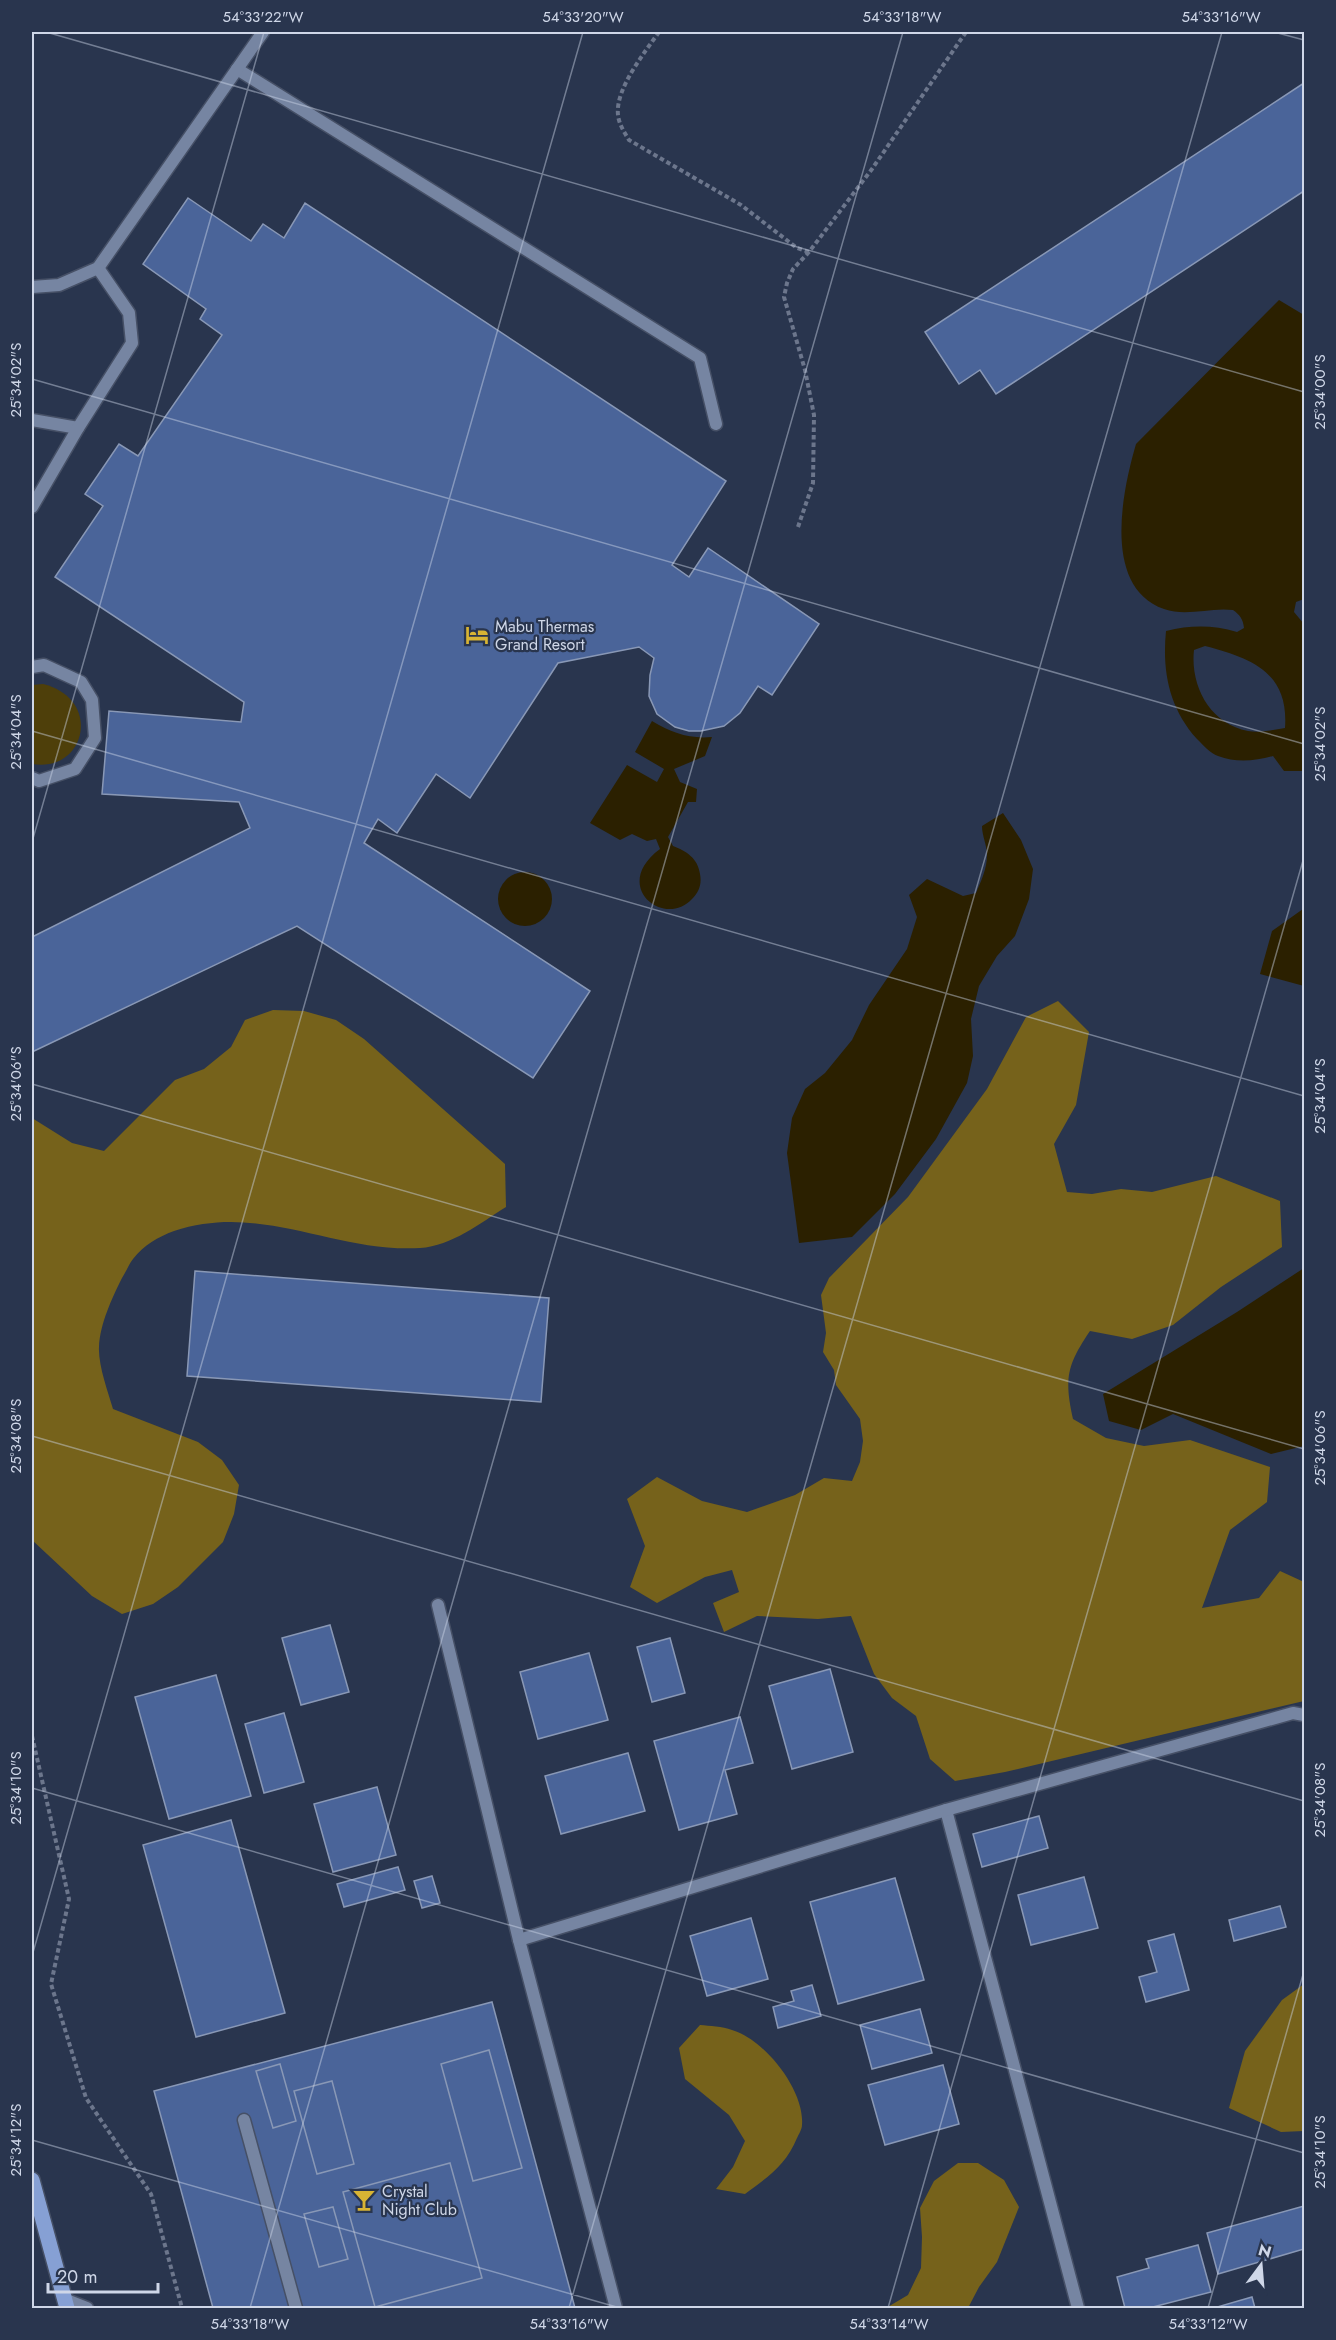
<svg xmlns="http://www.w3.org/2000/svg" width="1336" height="2340" viewBox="0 0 1336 2340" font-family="Jost,sans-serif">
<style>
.green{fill:#4e3f0a}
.forest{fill:#76621b}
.water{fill:#2b2000;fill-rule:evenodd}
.building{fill:#4a6499;stroke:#8998b6;stroke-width:1.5}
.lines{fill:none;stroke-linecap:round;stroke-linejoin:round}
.lane-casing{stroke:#465066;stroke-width:15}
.street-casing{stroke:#465066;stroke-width:15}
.primary-casing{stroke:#465066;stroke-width:18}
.path{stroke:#6c768c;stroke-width:4;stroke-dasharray:4.5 3;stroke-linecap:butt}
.lane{stroke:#7685a2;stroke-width:12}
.street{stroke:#7685a2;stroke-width:12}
.primary{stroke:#86a0d4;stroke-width:15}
.ticks{fill:none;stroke:#cfd7e8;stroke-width:1.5;stroke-opacity:0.45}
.labels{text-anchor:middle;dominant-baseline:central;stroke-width:4.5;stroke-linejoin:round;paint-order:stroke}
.poi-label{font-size:16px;fill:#cfd7e8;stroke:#29354e;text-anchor:start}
.neatline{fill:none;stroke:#cfd7e8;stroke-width:2}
.ticks-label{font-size:15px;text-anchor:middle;fill:#cfd7e8}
</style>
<rect width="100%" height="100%" fill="#29354e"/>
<path class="green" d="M 43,684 C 103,699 86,773 32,764 L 32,685 Z"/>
<g class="forest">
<path d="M 1058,1001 L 1089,1032 L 1076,1105 L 1054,1144 L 1067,1192 L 1092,1194 L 1121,1189 L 1152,1192 L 1216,1176 L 1280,1201 L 1282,1247 L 1221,1287 L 1173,1325 L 1132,1339 L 1090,1331 C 1067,1365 1064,1378 1073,1419 L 1106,1438 L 1144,1446 L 1190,1440 L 1270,1467 L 1267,1502 L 1230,1530 L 1202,1608 L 1259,1598 L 1280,1571 L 1304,1582 L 1304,1701 L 1005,1772 L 955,1781 L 930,1759 L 916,1716 L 892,1698 L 874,1674 L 851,1616 L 818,1619 L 757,1616 L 724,1632 L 713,1603 L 739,1592 L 732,1570 L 705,1577 L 657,1603 L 630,1587 L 645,1546 L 627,1499 L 657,1477 L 702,1501 L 747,1512 L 795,1495 L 824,1478 L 852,1481 L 860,1462 L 863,1441 L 860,1419 L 836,1385 L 834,1370 L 823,1352 L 826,1333 L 821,1295 L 829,1278 L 908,1197 L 987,1089 L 1026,1017 Z"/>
<path d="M 273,1010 L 304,1011 L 336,1020 L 364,1039 L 505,1164 L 506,1207 C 480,1223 452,1246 420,1248 C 333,1253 262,1202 174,1231 C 158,1237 144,1245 133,1259 C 129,1264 126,1272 122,1278 C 112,1298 100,1324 99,1347 C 98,1365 108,1392 113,1409 L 198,1442 L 222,1460 L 239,1485 L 234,1514 L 223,1542 L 178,1587 L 153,1604 L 122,1614 L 92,1596 L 32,1540 L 32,1118 L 72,1143 L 104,1151 L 175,1080 L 204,1069 L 231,1047 L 245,1020 Z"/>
<path d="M 1304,1984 L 1304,2131 L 1281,2132 L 1229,2108 L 1245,2051 L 1282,2000 Z"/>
<path d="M 700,2025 C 710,2026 722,2026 732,2030 C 764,2039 805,2090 802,2125 C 802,2129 799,2134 797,2138 C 786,2165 768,2177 745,2194 L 716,2189 L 733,2167 L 745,2141 L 729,2115 L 685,2079 L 679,2048 Z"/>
<path d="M 958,2163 L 978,2163 L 1004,2180 L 1019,2207 L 997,2262 L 979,2287 L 968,2308 L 886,2308 L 908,2295 L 921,2268 L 922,2237 L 920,2208 L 934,2181 Z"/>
</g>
<g class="water">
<path d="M 1279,300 L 1304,315 L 1304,599 L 1296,602 L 1294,612 L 1304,624 L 1304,771 L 1284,771 L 1273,756 C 1255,761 1236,763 1218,756 C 1210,753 1203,745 1197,739 C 1169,708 1162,671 1166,631 C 1191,625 1213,625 1237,632 L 1244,628 C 1243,619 1240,615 1233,610 C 1210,607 1187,617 1164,609 C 1102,587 1122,492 1136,444 ZM 1205,646 C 1251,658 1289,672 1285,728 C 1273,730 1260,733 1248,731 C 1210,724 1190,686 1194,650 Z"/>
<path d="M 652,721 C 672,733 689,739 712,737 L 705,756 L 674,769 L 680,782 L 697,789 L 696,802 L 688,802 L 668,837 L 673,846 C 686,851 698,858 700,874 C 702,884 699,892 692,899 C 664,929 610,886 660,849 L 656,839 L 647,841 L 632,834 L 620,840 L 590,823 L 627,765 L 657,782 L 664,769 L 635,752 Z"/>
<path d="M 1003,813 L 1021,840 L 1033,869 L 1029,899 L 1015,936 L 997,956 L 979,986 L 971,1019 L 973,1056 L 967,1083 L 936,1139 L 895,1194 L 852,1237 L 799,1243 L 787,1153 L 792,1118 L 805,1089 L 825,1073 L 852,1040 L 869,1005 L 907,949 L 917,917 L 909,895 L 927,879 L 963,896 L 976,893 C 981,881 987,869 987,855 C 987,845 982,836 982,826 Z"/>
<circle cx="525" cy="899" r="27"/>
<path d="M 1304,898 L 1304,986 L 1260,974 L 1272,931 L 1303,909 Z"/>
<path d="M 1304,1268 L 1304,1446 L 1271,1454 L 1173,1414 L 1141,1430 L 1109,1421 L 1103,1394 L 1237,1312 Z"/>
</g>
<g class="building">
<path d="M 1304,83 L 1304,191 L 996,394 L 980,370 L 959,384 L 925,332 Z"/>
<path d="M 188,198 L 251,241 L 263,224 L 284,238 L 305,203 L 726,481 L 672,565 L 689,577 L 708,548 L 819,624 L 772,695 L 758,686 L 740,713 L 724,726 L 701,731 L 689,731 L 675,727 L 657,714 L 649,696 L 650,675 L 654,658 L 639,647 L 558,663 L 470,798 L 436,774 L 397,833 L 378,819 L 364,843 L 590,991 L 533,1078 L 297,926 L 32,1052 L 32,937 L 250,828 L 239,802 L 102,794 L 109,711 L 241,722 L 244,702 L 55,577 L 103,506 L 85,494 L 119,444 L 138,456 L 222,335 L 200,319 L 206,309 L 143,264 Z"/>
<path d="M 195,1271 L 549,1298 L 541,1402 L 187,1376 Z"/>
<path d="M 330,1625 L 349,1692 L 301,1705 L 282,1638 Z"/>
<path d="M 670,1638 L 685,1693 L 652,1702 L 637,1647 Z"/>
<path d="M 589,1653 L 608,1720 L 538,1739 L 520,1672 Z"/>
<path d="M 830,1669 L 853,1752 L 792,1769 L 769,1686 Z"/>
<path d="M 216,1675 L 251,1796 L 169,1819 L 135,1697 Z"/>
<path d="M 284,1713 L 304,1782 L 264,1793 L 245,1724 Z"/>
<path d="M 740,1717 L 753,1763 L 725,1770 L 737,1814 L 679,1830 L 654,1741 Z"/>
<path d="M 628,1753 L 645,1811 L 561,1834 L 545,1776 Z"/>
<path d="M 377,1787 L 396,1855 L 333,1872 L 314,1804 Z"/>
<path d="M 1039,1816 L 1048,1848 L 982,1867 L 973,1834 Z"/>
<path d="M 231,1820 L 285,2013 L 196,2037 L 143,1845 Z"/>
<path d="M 398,1867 L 405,1890 L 344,1907 L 337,1884 Z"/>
<path d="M 432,1876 L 440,1903 L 422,1908 L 414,1881 Z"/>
<path d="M 1084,1877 L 1098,1928 L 1031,1945 L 1018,1895 Z"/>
<path d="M 895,1878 L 924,1980 L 838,2004 L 810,1902 Z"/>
<path d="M 1280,1906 L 1286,1927 L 1234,1941 L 1229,1920 Z"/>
<path d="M 751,1918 L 768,1979 L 707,1996 L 690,1936 Z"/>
<path d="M 1174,1934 L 1189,1990 L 1146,2002 L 1139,1977 L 1157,1972 L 1148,1941 Z"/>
<path d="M 812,1985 L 821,2016 L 778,2028 L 773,2007 L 794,2001 L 791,1991 Z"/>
<path d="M 492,2002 L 575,2308 L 213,2308 L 154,2091 Z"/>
<path d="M 920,2009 L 932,2053 L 872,2069 L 860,2025 Z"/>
<path d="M 489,2050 L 522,2168 L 473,2181 L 441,2064 Z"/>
<path d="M 280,2064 L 296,2121 L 273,2128 L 256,2071 Z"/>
<path d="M 943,2065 L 959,2124 L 885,2145 L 868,2085 Z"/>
<path d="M 332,2081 L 354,2164 L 317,2174 L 294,2091 Z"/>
<path d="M 450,2163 L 482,2278 L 375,2307 L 343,2192 Z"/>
<path d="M 1304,2206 L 1304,2249 L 1218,2274 L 1207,2233 Z"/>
<path d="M 333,2207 L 348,2259 L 319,2267 L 304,2214 Z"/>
<path d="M 1198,2245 L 1211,2292 L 1149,2308 L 1125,2308 L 1117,2277 L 1149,2268 L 1146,2259 Z"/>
<path d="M 1252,2297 L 1255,2308 L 1218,2308 L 1217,2307 Z"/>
</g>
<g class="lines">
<g class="lane-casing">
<g id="lane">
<path d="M 237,69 L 700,358 L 716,424"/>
<path d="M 32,287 L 59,285 L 98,268 L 263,32"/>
<path d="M 32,420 L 78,428"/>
<path d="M 32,507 L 78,428 L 132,343 L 129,313 L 98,268"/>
<path d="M 32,667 L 44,665 L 81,682 L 92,700 L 95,738 L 75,769 L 39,781 L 32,778"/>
<path d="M 244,2120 L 296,2308"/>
<path d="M 64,2299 L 87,2308"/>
</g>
</g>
<g class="street-casing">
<g id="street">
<path d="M 438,1605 L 519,1940 L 616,2308"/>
<path d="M 946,1810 L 1078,2308"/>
<path d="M 519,1940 L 946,1810 L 1293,1713 L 1304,1715"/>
</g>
</g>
<g class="primary-casing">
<path id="primary" d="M 32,2180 L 67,2308"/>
</g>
<g class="path">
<path d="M 659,32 C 645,52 615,89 618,115 C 619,124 624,132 629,140 L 741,205 L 797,248 L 809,252"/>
<path d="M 798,527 L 813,483 L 814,415 L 805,370 L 784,297 L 787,283 L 793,269 L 809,252 L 872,169 L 966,32"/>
<path d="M 32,1736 L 69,1899 L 51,1984 L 86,2098 L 151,2194 L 182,2308"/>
</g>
<use href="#lane" class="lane"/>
<use href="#street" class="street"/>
<use href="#primary" class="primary"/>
</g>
<path class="ticks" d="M 46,32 L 1304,392M 1274,32 L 1304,40M 32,379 L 1304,744M 32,731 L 1304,1096M 32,842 L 264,32M 32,1084 L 1304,1449M 32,1436 L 1304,1801M 32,1788 L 1304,2153M 32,1956 L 583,32M 32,2140 L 620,2308M 250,2308 L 903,32M 569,2308 L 1222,32M 888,2308 L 1304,857M 1208,2308 L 1304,1971"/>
<defs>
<g id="hotel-bare" transform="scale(1.8)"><path d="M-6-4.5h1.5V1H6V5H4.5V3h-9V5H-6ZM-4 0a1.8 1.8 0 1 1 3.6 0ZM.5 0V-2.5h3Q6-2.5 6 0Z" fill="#d8b434" stroke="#29354e" stroke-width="2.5" paint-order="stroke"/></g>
<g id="bar-bare" transform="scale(1.8)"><path d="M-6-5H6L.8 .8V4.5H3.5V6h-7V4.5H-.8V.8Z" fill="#d8b434" stroke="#29354e" stroke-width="2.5" paint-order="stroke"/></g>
</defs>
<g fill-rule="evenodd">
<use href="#hotel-bare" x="477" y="635"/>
<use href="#bar-bare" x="364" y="2200"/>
</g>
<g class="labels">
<g class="poi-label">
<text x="495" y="626">Mabu Thermas<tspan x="495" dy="18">Grand Resort</tspan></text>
<text x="382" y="2191">Crystal<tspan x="382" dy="18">Night Club</tspan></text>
</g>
</g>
<rect width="1336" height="2340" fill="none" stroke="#29354e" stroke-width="66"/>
<g transform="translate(1261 2265) rotate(16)" stroke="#29354e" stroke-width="4.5" paint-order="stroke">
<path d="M0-4.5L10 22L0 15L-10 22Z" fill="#cfd7e8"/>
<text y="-9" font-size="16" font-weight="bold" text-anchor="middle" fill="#cfd7e8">N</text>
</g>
<path d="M48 2283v9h110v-9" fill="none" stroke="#cfd7e8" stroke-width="3"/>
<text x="57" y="2283" font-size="18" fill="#cfd7e8" stroke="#29354e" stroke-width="4.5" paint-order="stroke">20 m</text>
<rect x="33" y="33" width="1270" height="2274" class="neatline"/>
<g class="ticks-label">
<text x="263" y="22">54°33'22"W</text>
<text x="583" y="22">54°33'20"W</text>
<text x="902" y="22">54°33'18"W</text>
<text x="1221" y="22">54°33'16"W</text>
<text transform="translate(16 380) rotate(-90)" y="5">25°34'02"S</text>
<text transform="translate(1320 392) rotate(-90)" y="5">25°34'00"S</text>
<text transform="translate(16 732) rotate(-90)" y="5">25°34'04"S</text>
<text transform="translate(1320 744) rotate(-90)" y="5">25°34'02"S</text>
<text transform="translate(16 1084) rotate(-90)" y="5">25°34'06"S</text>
<text transform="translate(1320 1096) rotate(-90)" y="5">25°34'04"S</text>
<text transform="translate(16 1436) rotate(-90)" y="5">25°34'08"S</text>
<text transform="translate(1320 1448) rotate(-90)" y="5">25°34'06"S</text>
<text transform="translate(16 1788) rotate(-90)" y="5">25°34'10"S</text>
<text transform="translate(1320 1800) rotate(-90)" y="5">25°34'08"S</text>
<text transform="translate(16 2140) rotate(-90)" y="5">25°34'12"S</text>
<text transform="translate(1320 2152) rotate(-90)" y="5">25°34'10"S</text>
<text x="250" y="2329">54°33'18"W</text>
<text x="569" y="2329">54°33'16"W</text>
<text x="889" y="2329">54°33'14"W</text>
<text x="1208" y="2329">54°33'12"W</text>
</g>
</svg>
